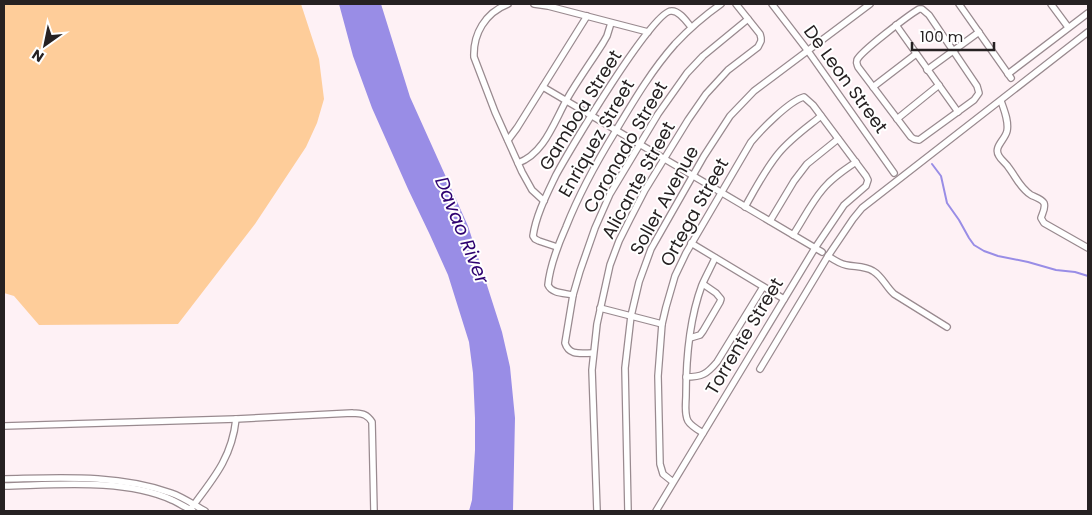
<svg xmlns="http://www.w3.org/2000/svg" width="1092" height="515" viewBox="0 0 1092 515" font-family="Poppins,sans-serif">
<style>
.green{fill:#fecd9a}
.water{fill:#998de6}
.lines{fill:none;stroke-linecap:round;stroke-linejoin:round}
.stream{stroke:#998de6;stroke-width:2}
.street-casing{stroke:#998a8f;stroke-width:8}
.street{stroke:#fff;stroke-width:5.5}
.labels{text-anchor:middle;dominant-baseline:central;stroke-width:4;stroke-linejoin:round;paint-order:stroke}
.street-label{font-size:18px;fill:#262122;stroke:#fff}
.water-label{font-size:19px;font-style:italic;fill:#2d0170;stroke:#fff}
</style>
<rect width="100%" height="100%" fill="#fef1f5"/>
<path class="green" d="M 4,4 L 301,4 L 319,59 L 324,99 L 317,123 L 306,147 L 255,224 L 178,324 L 39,325 L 14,296 L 4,293 Z"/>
<path class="water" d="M 339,4 L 381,4 L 410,97 L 468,226 L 502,332 L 510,367 L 515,418 L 513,511 L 469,511 L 472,500 L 475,450 L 475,418 L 473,373 L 469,342 L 448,275 L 430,235 L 408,189 L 372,108 L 353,56 Z"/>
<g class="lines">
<path class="stream" d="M 932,164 L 941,176 L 947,203 L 959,220 L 969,238 L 974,245 L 984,251 L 998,256 L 1028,262 L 1056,270 L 1075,272 L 1088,276"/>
<g class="street-casing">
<g id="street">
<path d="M 508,4 C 485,13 473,34 474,57 L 495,112 L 522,172 L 532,190 L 544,201"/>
<path d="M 534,4 L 548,6 L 648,32"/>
<path d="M 772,4 L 808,51 L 894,173"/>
<path d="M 959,4 L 1011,78"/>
<path d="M 1051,4 L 1068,27"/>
<path d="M 919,9 L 922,9 L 929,15 L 977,86 L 979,93 L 974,100 L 919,140 L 914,139 L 911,137 L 858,67 C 857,64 856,63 857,60 C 860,52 909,15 919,9 Z"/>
<path d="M 896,25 L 958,112"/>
<path d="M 927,70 L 979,32"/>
<path d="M 1008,74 L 1088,13"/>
<path d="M 543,87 L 822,252"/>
<path d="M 873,87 L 916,54"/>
<path d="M 1001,101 C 1004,110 1009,121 1007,131 C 1005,140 993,147 999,156 C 1001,160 1006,163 1009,168 C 1016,177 1020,188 1031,195 C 1035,197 1042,199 1044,203 C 1046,208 1042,214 1041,218 L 1044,223 L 1088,248"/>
<path d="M 897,119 L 939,85"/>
<path d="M 508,140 L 517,128 L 587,16"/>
<path d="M 518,163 C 544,154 554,122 567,99 C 578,80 591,62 603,43 L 607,36 L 611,23"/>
<path d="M 745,207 C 755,189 765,170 778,154 C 790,139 806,128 821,116"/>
<path d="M 770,221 L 794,181 L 807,164 L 838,139"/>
<path d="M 793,235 C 803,220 811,203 823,189 C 832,178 844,170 856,162"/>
<path d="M 691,243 L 784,299"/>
<path d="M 557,247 L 539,241 L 535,239 L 533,236 C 536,215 547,194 556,175 C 568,153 652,11 671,11 C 679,10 687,22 691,27"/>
<path d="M 828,256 C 834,260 840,264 846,265 C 855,267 865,266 873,271 C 882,276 886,287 894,294 L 947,327"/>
<path d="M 573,295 C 565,293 552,294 548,285 C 550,265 558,245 566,227 C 579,194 596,163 615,132 C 633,102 651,71 675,44 C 689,29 704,16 721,4"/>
<path d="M 600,308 L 662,324"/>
<path d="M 690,338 L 700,335 L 703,331 L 720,302 L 721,299 L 716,293 L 703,284"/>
<path d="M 593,353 C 581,353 569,356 565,343 L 573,295 L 580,271 L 595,228 L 610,194 L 658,114 L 687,73 L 703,56 L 748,19"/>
<path d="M 760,369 L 828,256 L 853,219 L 862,208 L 1088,32"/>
<path d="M 686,377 C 702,377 707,374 717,362 L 763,287"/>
<path d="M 4,426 L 236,419 L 352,413 C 362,414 366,413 372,422 L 374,511"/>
<path d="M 703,433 C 698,430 691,426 688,421 C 684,414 686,403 686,395 C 686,358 689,320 702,285 C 706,276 711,267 715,258"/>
<path d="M 4,479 C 60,478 117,474 171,493 C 183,497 194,505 205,511"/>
<path d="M 4,486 C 55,485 124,478 172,500 C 179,503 186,508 193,511"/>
<path d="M 192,507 C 214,478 232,457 236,419"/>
<path d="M 597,511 L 592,370 L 597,324 L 610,265 L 619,241 L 630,219 L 645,190 L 688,120 L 706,94 L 728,70 L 758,47 L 761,41 L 761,38 L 760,34 L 736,4"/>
<path d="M 628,511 L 625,368 L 631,316 L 639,282 L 651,249 L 704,156 L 730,116 L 754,91 L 870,4"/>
<path d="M 656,511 L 815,248 L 844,205 L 866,186 L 868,180 L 866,176 L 813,105 L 804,97 C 789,101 761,130 751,142 L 686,253 L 675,276 L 666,307 L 662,324 L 658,376 L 660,464 L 663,474 L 673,482"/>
</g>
</g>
<use href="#street" class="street"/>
</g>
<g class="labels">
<g class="street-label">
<text transform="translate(846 79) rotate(54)">De Leon Street</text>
<text transform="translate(580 110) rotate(-58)">Gamboa Street</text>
<text transform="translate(596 138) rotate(-60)">Enriquez Street</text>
<text transform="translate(625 147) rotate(-60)">Coronado Street</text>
<text transform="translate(638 180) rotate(-61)">Alicante Street</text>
<text transform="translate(664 200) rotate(-61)">Soller Avenue</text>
<text transform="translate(694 212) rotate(-61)">Ortega Street</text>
<text transform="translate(744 336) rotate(-59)">Torrente Street</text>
</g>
<g class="water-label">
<text transform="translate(462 230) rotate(68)">Davao River</text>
</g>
</g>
<rect width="1092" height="515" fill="none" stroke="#262122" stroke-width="10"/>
<g transform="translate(45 45) rotate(213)" stroke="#ffffff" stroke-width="4" paint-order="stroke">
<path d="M0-4L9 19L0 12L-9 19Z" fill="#262122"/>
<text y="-8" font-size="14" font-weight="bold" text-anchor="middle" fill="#262122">N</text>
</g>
<path d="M912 42v8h82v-8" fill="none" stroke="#262122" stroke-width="2.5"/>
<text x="920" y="42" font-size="15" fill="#262122" stroke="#ffffff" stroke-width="4" paint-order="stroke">100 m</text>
</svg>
